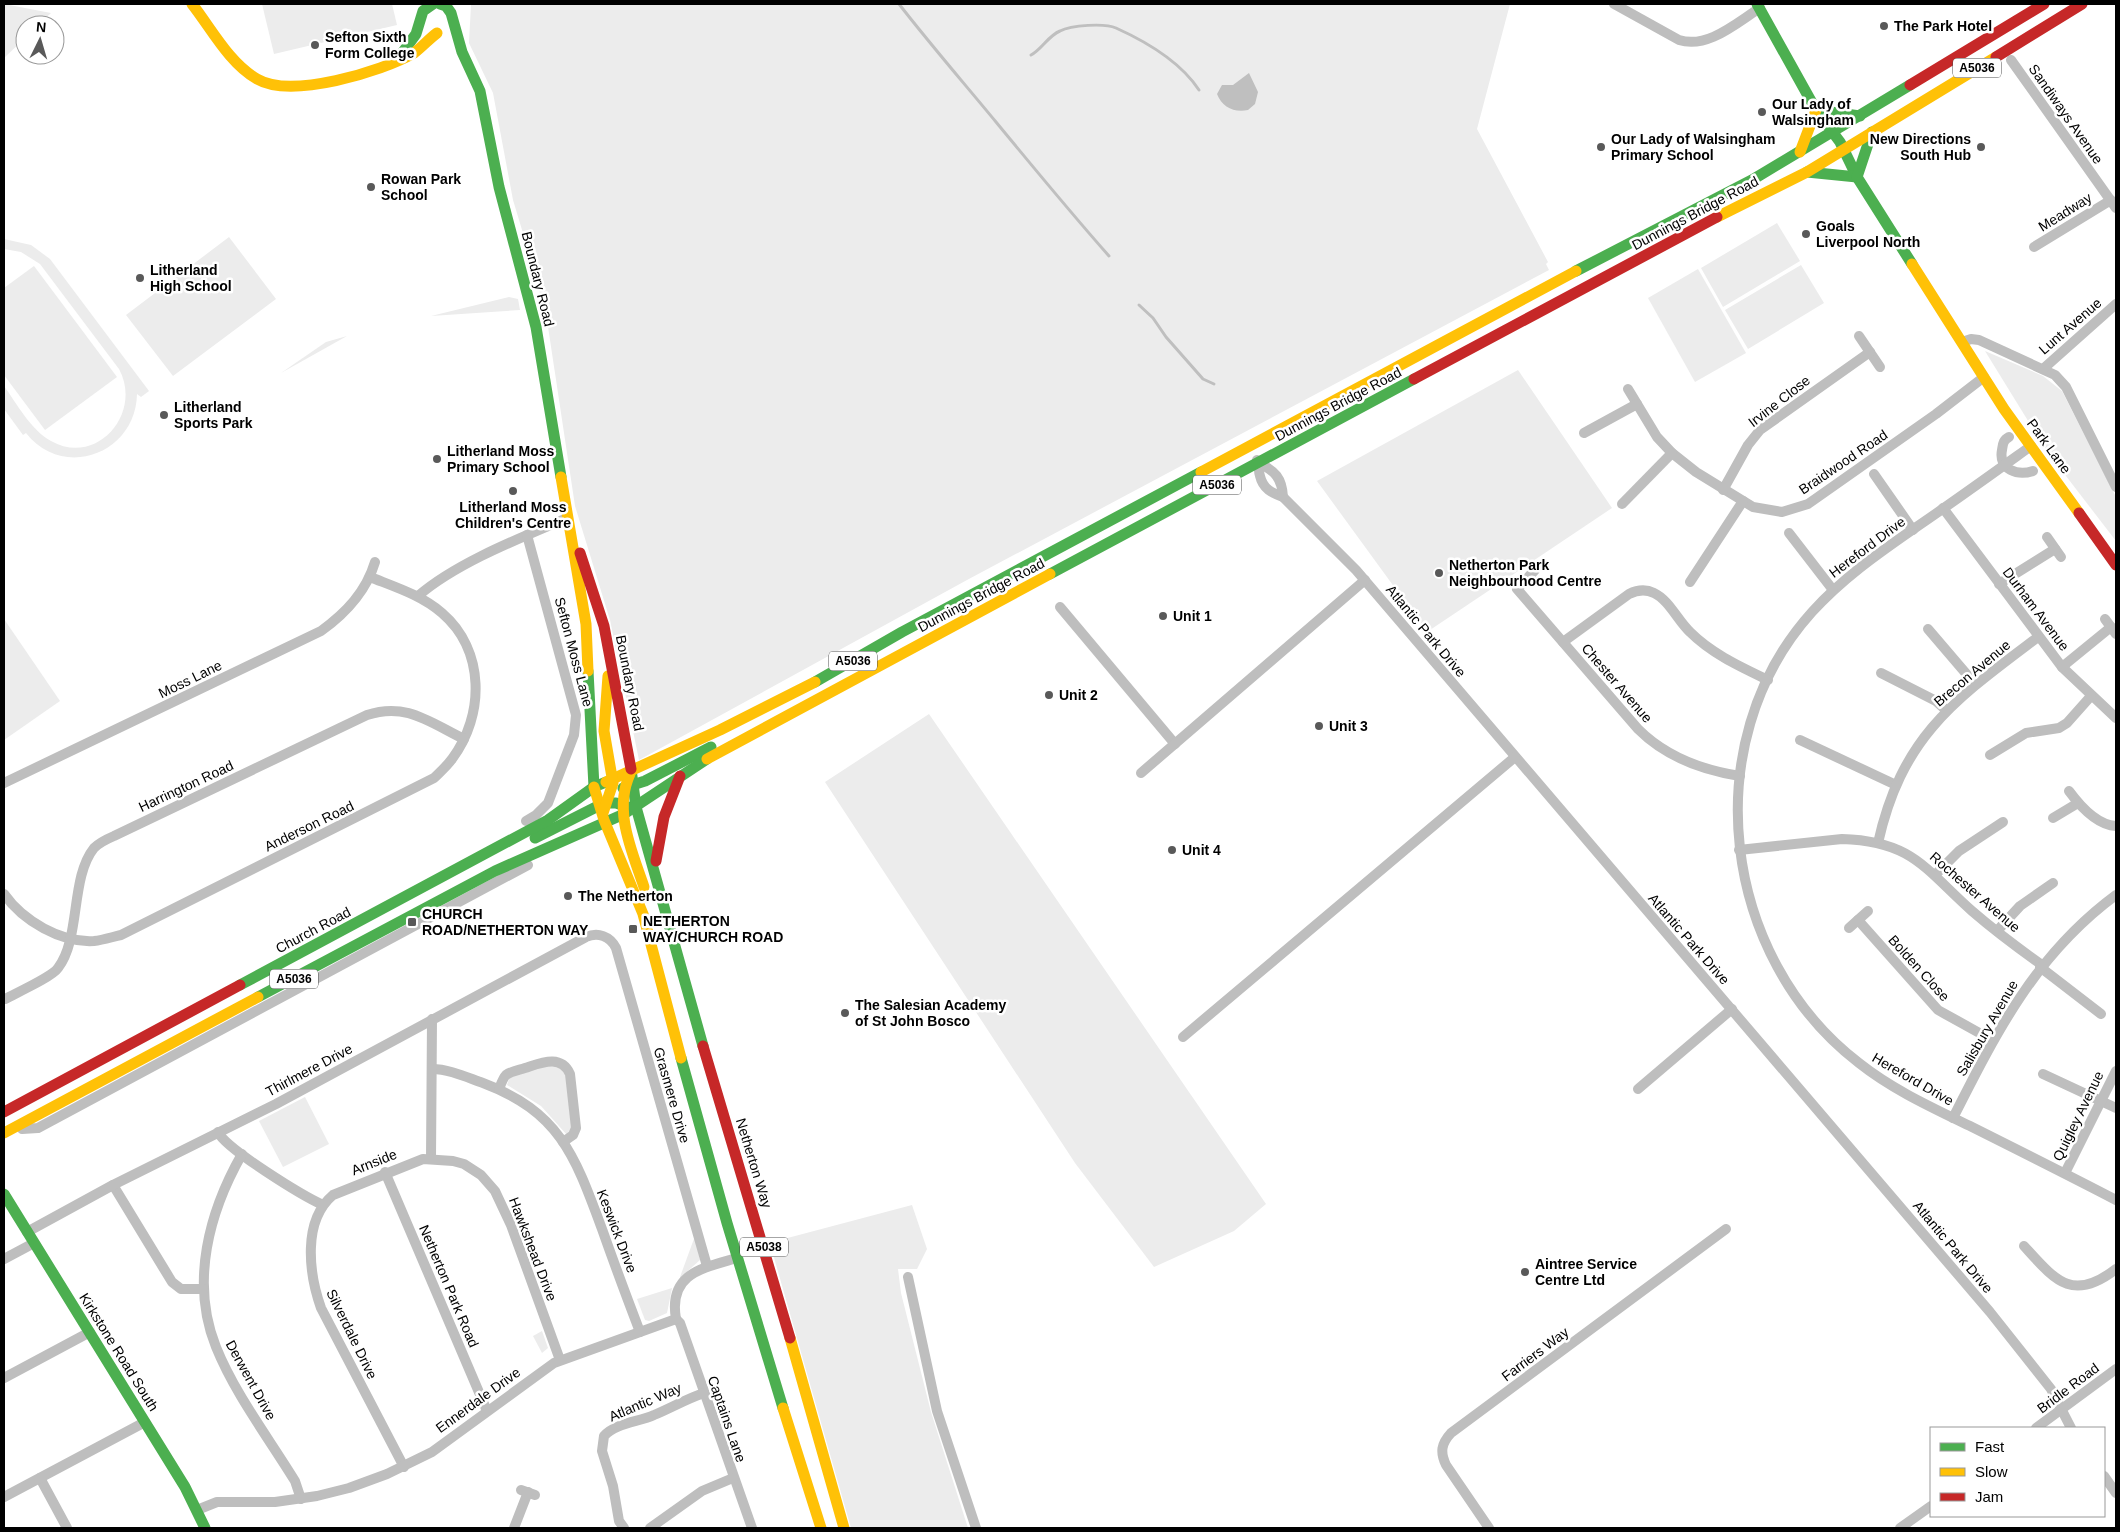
<svg xmlns="http://www.w3.org/2000/svg" width="2120" height="1532" viewBox="0 0 2120 1532" font-family="Arial,sans-serif">
<style>
.green{fill:#ececec}
.water{fill:#bfbfbf}
.lines{fill:none;stroke-linecap:round;stroke-linejoin:round}
.stream{stroke:#bfbfbf;stroke-width:3}
.street{stroke:#bebebe;stroke-width:10}
.fast{stroke:#4caf50;stroke-width:11}
.slow{stroke:#ffc107;stroke-width:11}
.jam{stroke:#c62828;stroke-width:11}
.poi-dot{fill:#595959;stroke:#fff;stroke-width:2}
.labels{text-anchor:middle;dominant-baseline:central;stroke-width:5;stroke-linejoin:round;paint-order:stroke}
.shield{fill:#fff;stroke:#4c4c4c;stroke-width:1}
.shield-label{font-size:12px;font-weight:bold;fill:#000}
.poi-label{font-size:14px;font-weight:bold;fill:#000;stroke:#fff;text-anchor:start}
.street-label{font-size:14px;fill:#000;stroke:#fff}
</style>
<rect width="100%" height="100%" fill="#fff"/>
<g class="green">
<path d="M 4,4 L 51,13 L 38,25 L 25,25 L 25,38 L 4,58 Z"/>
<path d="M 262,4 L 392,4 L 397,25 L 274,54 Z"/>
<path d="M 471,4 L 1510,4 L 1477,129 L 1548,262 L 1546,264 L 1549,270 L 967,580 L 639,760 L 610,620 L 575,506 L 547,320 L 544,316 L 538,283 L 513,200 L 493,93 L 469,43 Z"/>
<path d="M 1777,223 L 1800,261 L 1723,307 L 1701,268 Z"/>
<path d="M 229,237 L 276,299 L 173,376 L 126,315 Z"/>
<path d="M 4,239 L 31,245 L 50,259 L 149,391 L 141,397 L 137,394 C 136,453 64,481 26,433 L 23,435 L 4,409 L 4,386 C 17,404 31,430 51,441 C 97,467 143,413 119,369 L 40,264 L 21,252 L 4,249 Z"/>
<path d="M 1801,265 L 1824,303 L 1748,349 L 1725,310 Z"/>
<path d="M 34,266 L 117,377 L 45,430 L 4,375 L 4,288 Z"/>
<path d="M 1698,269 L 1746,353 L 1695,382 L 1648,298 Z"/>
<path d="M 509,297 L 518,299 L 520,310 L 431,316 Z"/>
<path d="M 347,336 L 281,373 L 326,342 Z"/>
<path d="M 1985,351 L 2043,376 L 2062,391 L 2116,497 L 2116,541 L 2046,450 Z"/>
<path d="M 1518,370 L 1612,508 L 1427,632 L 1317,481 Z"/>
<path d="M 4,619 L 60,701 L 4,740 Z"/>
<path d="M 929,714 L 1266,1204 L 1234,1231 L 1154,1267 L 1075,1163 L 825,782 Z"/>
<path d="M 546,1065 L 559,1066 L 566,1076 L 573,1127 L 567,1135 L 541,1106 L 507,1085 L 510,1076 Z"/>
<path d="M 305,1097 L 329,1144 L 283,1167 L 259,1121 Z"/>
<path d="M 912,1205 L 927,1249 L 917,1269 L 898,1269 L 901,1293 L 931,1412 L 968,1528 L 851,1528 L 771,1247 L 780,1240 Z"/>
<path d="M 695,1236 L 700,1260 L 680,1278 L 680,1277 Z"/>
<path d="M 672,1288 L 667,1313 L 649,1321 L 645,1320 L 637,1299 Z"/>
<path d="M 542,1331 L 548,1348 L 542,1353 L 533,1336 Z"/>
</g>
<path class="water" d="M 1249,73 L 1258,92 L 1255,104 L 1248,110 C 1234,113 1222,107 1217,94 L 1222,85 L 1233,85 Z"/>
<g class="lines">
<g class="stream">
<path d="M 899,4 C 930,44 963,82 996,122 C 1033,167 1070,212 1109,256"/>
<path d="M 1031,55 C 1042,49 1048,36 1060,31 C 1071,25 1105,23 1116,28 C 1147,42 1180,61 1199,90"/>
<path d="M 1139,305 L 1153,318 L 1166,337 L 1203,379 L 1214,384"/>
</g>
<g class="street">
<path d="M 1614,4 L 1679,40 C 1708,49 1736,23 1760,8"/>
<path d="M 2011,60 L 2116,208"/>
<path d="M 2034,247 L 2111,200"/>
<path d="M 1859,336 L 1880,367"/>
<path d="M 1962,342 L 1971,339 L 1979,340 L 2055,375 L 2066,387 L 2116,487"/>
<path d="M 2043,369 L 2116,304"/>
<path d="M 1628,389 L 1657,437 L 1672,453 L 1696,472 L 1753,507 L 1782,512 L 1808,504 L 1936,414 L 1984,377"/>
<path d="M 1584,433 L 1637,404"/>
<path d="M 2009,437 C 2003,440 2003,444 2002,450 C 1998,470 2018,476 2033,471"/>
<path d="M 2031,446 C 1992,474 1952,503 1912,530 C 1876,555 1842,579 1812,612 C 1694,743 1722,958 1859,1063 C 1893,1090 1933,1108 1972,1127 C 2020,1151 2068,1175 2116,1200"/>
<path d="M 1257,460 C 1260,465 1258,471 1260,476 C 1263,489 1272,493 1283,497 L 1356,570 L 1990,1312 L 2051,1389 L 2071,1428"/>
<path d="M 1259,463 C 1275,471 1282,478 1283,497"/>
<path d="M 1874,474 L 1913,530"/>
<path d="M 1723,490 L 1748,445 L 1760,430 L 1870,352"/>
<path d="M 1622,504 L 1672,453"/>
<path d="M 1943,508 L 2062,667 L 2116,718"/>
<path d="M 1789,533 L 1833,590"/>
<path d="M 2047,537 L 2061,557"/>
<path d="M 1535,570 L 1517,589 L 1638,729 C 1666,757 1701,770 1740,776"/>
<path d="M 1690,582 L 1743,501"/>
<path d="M 1999,584 L 2055,549"/>
<path d="M 418,596 C 456,563 520,538 567,518"/>
<path d="M 1060,607 L 1175,744"/>
<path d="M 2105,619 L 2116,634"/>
<path d="M 1928,629 L 1975,684"/>
<path d="M 1563,642 L 1629,594 C 1637,590 1646,589 1654,593 C 1669,600 1678,621 1690,632 C 1712,654 1741,667 1768,680"/>
<path d="M 2062,667 L 2111,627"/>
<path d="M 1881,673 L 1936,701 L 1946,710"/>
<path d="M 1800,740 L 1896,785"/>
<path d="M 1990,755 L 2026,733 L 2059,728 L 2067,723 L 2091,696"/>
<path d="M 1141,773 L 1365,580"/>
<path d="M 4,783 L 321,631 C 346,613 366,592 375,562"/>
<path d="M 2069,791 C 2080,806 2097,825 2116,826"/>
<path d="M 2053,818 L 2078,803"/>
<path d="M 526,821 L 536,815 L 548,803 L 574,735 L 576,715 L 527,535"/>
<path d="M 1878,843 C 1902,735 1956,699 2038,637"/>
<path d="M 1739,850 L 1842,839 C 1912,841 1925,869 1972,911 C 1994,930 2018,948 2042,965"/>
<path d="M 1936,874 L 1959,851 L 2003,822"/>
<path d="M 4,894 C 23,921 61,943 94,941 C 103,940 112,937 121,935 L 434,778 C 440,772 447,766 452,759 C 485,715 485,650 442,613 C 421,595 395,587 370,577"/>
<path d="M 1858,920 L 1938,1010 L 1992,1040"/>
<path d="M 1849,928 L 1868,911"/>
<path d="M 1997,931 L 2020,906 L 2053,883"/>
<path d="M 2040,967 L 2101,1014"/>
<path d="M 5,999 C 16,993 52,977 58,968 C 81,938 70,878 94,848 C 99,843 107,839 114,836 L 367,715 C 406,702 429,722 464,739"/>
<path d="M 1183,1037 L 1515,757"/>
<path d="M 432,1069 C 449,1069 466,1077 483,1083 C 560,1112 575,1156 602,1229 C 614,1263 627,1298 640,1332"/>
<path d="M 2043,1074 L 2116,1108"/>
<path d="M 499,1089 C 501,1084 503,1078 506,1075 C 511,1071 519,1070 525,1068 C 541,1063 561,1054 570,1074 L 576,1128 L 573,1135 L 563,1142"/>
<path d="M 1638,1089 L 1732,1009"/>
<path d="M 1953,1118 C 1997,1031 2036,954 2116,895"/>
<path d="M 22,1129 L 38,1128 L 528,865"/>
<path d="M 218,1132 C 226,1149 303,1196 323,1205"/>
<path d="M 242,1154 C 209,1212 190,1282 216,1347 C 235,1394 268,1437 295,1481 L 301,1499"/>
<path d="M 431,1158 L 432,1019"/>
<path d="M 385,1172 L 487,1411"/>
<path d="M 2065,1173 L 2116,1071"/>
<path d="M 113,1185 L 172,1282 L 181,1289 L 204,1289"/>
<path d="M 27,1232 L 113,1185 L 276,1104 L 586,937 C 598,932 610,936 616,948 L 707,1266"/>
<path d="M 2024,1246 C 2055,1280 2072,1303 2116,1269"/>
<path d="M 4,1259 L 34,1243"/>
<path d="M 908,1277 L 937,1411 L 976,1528"/>
<path d="M 676,1319 L 680,1323 L 752,1528"/>
<path d="M 4,1378 L 90,1332"/>
<path d="M 2036,1428 L 2116,1369"/>
<path d="M 404,1467 L 321,1308 C 309,1274 302,1221 333,1195 L 423,1159 L 453,1161 L 464,1164 L 481,1175 L 495,1191 L 511,1225 L 560,1360"/>
<path d="M 2104,1476 L 2116,1493"/>
<path d="M 40,1478 L 67,1528"/>
<path d="M 521,1490 L 535,1495"/>
<path d="M 4,1497 L 145,1422"/>
<path d="M 197,1510 L 217,1502 L 275,1502 L 317,1496 L 349,1488 L 387,1474 L 432,1452 L 554,1363 L 676,1319 C 668,1273 703,1268 737,1258"/>
<path d="M 514,1528 L 528,1492"/>
<path d="M 624,1528 L 619,1521 L 613,1486 L 602,1451 L 604,1436 C 615,1423 639,1422 654,1415 C 671,1408 686,1399 704,1393"/>
<path d="M 650,1528 L 702,1491 L 733,1478"/>
<path d="M 1489,1528 L 1446,1465 C 1440,1452 1441,1444 1451,1433 L 1726,1229"/>
<path d="M 1900,1528 L 1931,1506"/>
</g>
<g class="fast">
<path d="M 440,4 L 446,6 L 451,13 L 462,52 L 480,91 L 499,187 L 536,327 L 561,477"/>
<path d="M 1757,4 L 1816,110 L 1840,142 L 1857,177 L 1912,264"/>
<path d="M 400,56 L 416,34 L 423,11 L 433,4"/>
<path d="M 1816,110 L 1860,116"/>
<path d="M 1807,172 L 1857,177"/>
<path d="M 1857,177 L 1872,132"/>
<path d="M 1576,271 L 1752,180 L 1910,85"/>
<path d="M 1050,574 L 1414,379"/>
<path d="M 588,671 L 594,787"/>
<path d="M 815,682 L 902,632 L 1201,472"/>
<path d="M 631,769 L 636,807 L 703,1046"/>
<path d="M 623,788 L 645,781 L 711,747"/>
<path d="M 535,838 L 604,803 L 616,803 L 631,808"/>
<path d="M 240,985 L 548,820 L 594,787 L 606,782"/>
<path d="M 258,997 L 495,871 L 624,814 L 707,759"/>
<path d="M 681,1058 L 727,1223 L 783,1408"/>
<path d="M 4,1194 L 185,1487 L 205,1528"/>
</g>
<g class="slow">
<path d="M 192,4 C 211,28 229,63 257,79 C 291,99 381,72 414,53 C 422,47 429,39 437,33"/>
<path d="M 1800,152 L 1816,110"/>
<path d="M 1717,217 L 1807,172 L 1996,57"/>
<path d="M 1912,264 L 2004,409 L 2079,513"/>
<path d="M 1201,472 L 1576,271"/>
<path d="M 561,477 L 586,624 L 588,671"/>
<path d="M 707,759 L 1050,574"/>
<path d="M 630,774 C 613,811 632,851 644,887"/>
<path d="M 606,782 L 720,730 L 815,682"/>
<path d="M 594,787 L 604,820 L 643,914 L 681,1058"/>
<path d="M 603,813 L 613,783 L 604,731 L 608,676"/>
<path d="M 4,1133 L 258,997"/>
<path d="M 790,1338 L 844,1528"/>
<path d="M 783,1408 L 821,1528"/>
</g>
<g class="jam">
<path d="M 1996,57 L 2082,4"/>
<path d="M 1910,85 L 2044,4"/>
<path d="M 1414,379 L 1717,217"/>
<path d="M 2079,513 L 2116,565"/>
<path d="M 580,553 L 604,626 L 631,769"/>
<path d="M 656,861 L 664,817 L 680,776"/>
<path d="M 703,1046 L 790,1338"/>
<path d="M 4,1112 L 240,985"/>
</g>
</g>
<g class="poi-dot">
<circle cx="1884" cy="26" r="5"/>
<circle cx="315" cy="45" r="5"/>
<circle cx="1762" cy="112" r="5"/>
<circle cx="1601" cy="147" r="5"/>
<circle cx="1981" cy="147" r="5"/>
<circle cx="371" cy="187" r="5"/>
<circle cx="1806" cy="234" r="5"/>
<circle cx="140" cy="278" r="5"/>
<circle cx="164" cy="415" r="5"/>
<circle cx="437" cy="459" r="5"/>
<circle cx="513" cy="491" r="5"/>
<circle cx="1439" cy="573" r="5"/>
<circle cx="1163" cy="616" r="5"/>
<circle cx="1049" cy="695" r="5"/>
<circle cx="1319" cy="726" r="5"/>
<circle cx="1172" cy="850" r="5"/>
<circle cx="568" cy="896" r="5"/>
<rect x="407" y="917" width="10" height="10" rx="2.5"/>
<rect x="628" y="924" width="10" height="10" rx="2.5"/>
<circle cx="845" cy="1013" r="5"/>
<circle cx="1525" cy="1272" r="5"/>
</g>
<g class="labels">
<g class="shield">
<rect x="1953" y="58.5" width="48" height="19" rx="4"/>
<rect x="1193" y="475.5" width="48" height="19" rx="4"/>
<rect x="829" y="651.5" width="48" height="19" rx="4"/>
<rect x="270" y="969.5" width="48" height="19" rx="4"/>
<rect x="740" y="1237.5" width="48" height="19" rx="4"/>
</g>
<g class="shield-label">
<text x="1977" y="68">A5036</text>
<text x="1217" y="485">A5036</text>
<text x="853" y="661">A5036</text>
<text x="294" y="979">A5036</text>
<text x="764" y="1247">A5038</text>
</g>
<g class="poi-label">
<text x="1894" y="26">The Park Hotel</text>
<text x="325" y="37">Sefton Sixth<tspan x="325" dy="16">Form College</tspan></text>
<text x="1772" y="104">Our Lady of<tspan x="1772" dy="16">Walsingham</tspan></text>
<text x="1611" y="139">Our Lady of Walsingham<tspan x="1611" dy="16">Primary School</tspan></text>
<text x="1971" y="139" text-anchor="end">New Directions<tspan x="1971" dy="16">South Hub</tspan></text>
<text x="381" y="179">Rowan Park<tspan x="381" dy="16">School</tspan></text>
<text x="1816" y="226">Goals<tspan x="1816" dy="16">Liverpool North</tspan></text>
<text x="150" y="270">Litherland<tspan x="150" dy="16">High School</tspan></text>
<text x="174" y="407">Litherland<tspan x="174" dy="16">Sports Park</tspan></text>
<text x="447" y="451">Litherland Moss<tspan x="447" dy="16">Primary School</tspan></text>
<text x="513" y="507" text-anchor="middle">Litherland Moss<tspan x="513" dy="16">Children's Centre</tspan></text>
<text x="1449" y="565">Netherton Park<tspan x="1449" dy="16">Neighbourhood Centre</tspan></text>
<text x="1173" y="616">Unit 1</text>
<text x="1059" y="695">Unit 2</text>
<text x="1329" y="726">Unit 3</text>
<text x="1182" y="850">Unit 4</text>
<text x="578" y="896">The Netherton</text>
<text x="422" y="914">CHURCH<tspan x="422" dy="16">ROAD/NETHERTON WAY</tspan></text>
<text x="643" y="921">NETHERTON<tspan x="643" dy="16">WAY/CHURCH ROAD</tspan></text>
<text x="855" y="1005">The Salesian Academy<tspan x="855" dy="16">of St John Bosco</tspan></text>
<text x="1535" y="1264">Aintree Service<tspan x="1535" dy="16">Centre Ltd</tspan></text>
</g>
<g class="street-label">
<text transform="translate(2066 114) rotate(55)">Sandiways Avenue</text>
<text transform="translate(2065 212) rotate(-32)">Meadway</text>
<text transform="translate(1695 213) rotate(-28)">Dunnings Bridge Road</text>
<text transform="translate(538 279) rotate(76)">Boundary Road</text>
<text transform="translate(2070 326) rotate(-41)">Lunt Avenue</text>
<text transform="translate(1779 401) rotate(-38)">Irvine Close</text>
<text transform="translate(1338 404) rotate(-28)">Dunnings Bridge Road</text>
<text transform="translate(2049 446) rotate(54)">Park Lane</text>
<text transform="translate(1843 462) rotate(-34)">Braidwood Road</text>
<text transform="translate(1867 547) rotate(-37)">Hereford Drive</text>
<text transform="translate(981 595) rotate(-28)">Dunnings Bridge Road</text>
<text transform="translate(2036 609) rotate(53)">Durham Avenue</text>
<text transform="translate(1426 631) rotate(50)">Atlantic Park Drive</text>
<text transform="translate(574 652) rotate(75)">Sefton Moss Lane</text>
<text transform="translate(1972 673) rotate(-40)">Brecon Avenue</text>
<text transform="translate(190 679) rotate(-26)">Moss Lane</text>
<text transform="translate(630 683) rotate(79)">Boundary Road</text>
<text transform="translate(1617 683) rotate(49)">Chester Avenue</text>
<text transform="translate(186 786) rotate(-25)">Harrington Road</text>
<text transform="translate(309 826) rotate(-26)">Anderson Road</text>
<text transform="translate(1975 892) rotate(41)">Rochester Avenue</text>
<text transform="translate(313 930) rotate(-28)">Church Road</text>
<text transform="translate(1689 939) rotate(49)">Atlantic Park Drive</text>
<text transform="translate(1919 968) rotate(48)">Bolden Close</text>
<text transform="translate(1987 1028) rotate(-60)">Salisbury Avenue</text>
<text transform="translate(309 1070) rotate(-28)">Thirlmere Drive</text>
<text transform="translate(1913 1079) rotate(30)">Hereford Drive</text>
<text transform="translate(672 1095) rotate(74)">Grasmere Drive</text>
<text transform="translate(2078 1116) rotate(-64)">Quigley Avenue</text>
<text transform="translate(374 1162) rotate(-22)">Arnside</text>
<text transform="translate(754 1163) rotate(73)">Netherton Way</text>
<text transform="translate(617 1231) rotate(69)">Keswick Drive</text>
<text transform="translate(1953 1247) rotate(50)">Atlantic Park Drive</text>
<text transform="translate(533 1249) rotate(69)">Hawkshead Drive</text>
<text transform="translate(449 1286) rotate(67)">Netherton Park Road</text>
<text transform="translate(352 1334) rotate(64)">Silverdale Drive</text>
<text transform="translate(119 1352) rotate(58)">Kirkstone Road South</text>
<text transform="translate(1535 1354) rotate(-37)">Farriers Way</text>
<text transform="translate(251 1380) rotate(61)">Derwent Drive</text>
<text transform="translate(2068 1388) rotate(-37)">Bridle Road</text>
<text transform="translate(478 1400) rotate(-36)">Ennerdale Drive</text>
<text transform="translate(645 1402) rotate(-23)">Atlantic Way</text>
<text transform="translate(727 1419) rotate(71)">Captains Lane</text>
</g>
</g>
<rect width="2120" height="1532" fill="none" stroke="#000000" stroke-width="10"/>
<rect x="1930" y="1427" width="175" height="90" fill="#ffffff" stroke="#999999"/>
<rect x="1940" y="1443" width="25" height="8" fill="#4caf50" stroke="#999999"/>
<text x="1975" y="1452" font-size="15" fill="#000000">Fast</text>
<rect x="1940" y="1468" width="25" height="8" fill="#ffc107" stroke="#999999"/>
<text x="1975" y="1477" font-size="15" fill="#000000">Slow</text>
<rect x="1940" y="1493" width="25" height="8" fill="#c62828" stroke="#999999"/>
<text x="1975" y="1502" font-size="15" fill="#000000">Jam</text>
<g transform="translate(40 40) rotate(5)"><circle r="24" fill="#ffffff" stroke="#999999"/>
<path d="M0-4L9 19L0 12L-9 19Z" fill="#595959"/>
<text y="-8" font-size="14" font-weight="bold" text-anchor="middle" fill="#000000">N</text>
</g>
</svg>
